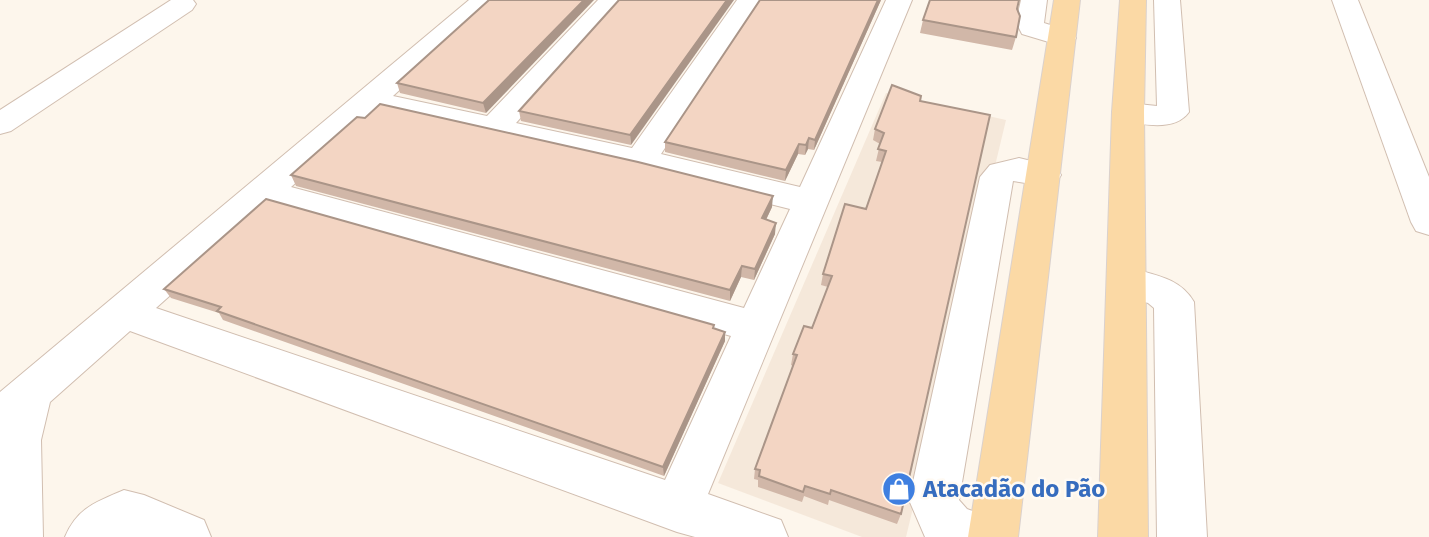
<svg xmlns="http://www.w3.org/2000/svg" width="1429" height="537" viewBox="0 0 1429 537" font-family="'Fira Sans',sans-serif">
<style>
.residential{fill:#f5e8da}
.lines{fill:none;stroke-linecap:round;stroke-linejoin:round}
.minor-casing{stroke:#d1beb0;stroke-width:2}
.major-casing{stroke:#dad1cd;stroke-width:2}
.minor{fill:#fff;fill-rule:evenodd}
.major{fill:#fbd9a5;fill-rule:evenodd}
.wall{fill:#d1b7a8}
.shaded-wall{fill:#aa9588}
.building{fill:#f3d5c3;stroke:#aa9588;stroke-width:2}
.labels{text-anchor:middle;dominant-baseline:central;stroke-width:5;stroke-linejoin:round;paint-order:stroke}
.near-shop-label{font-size:24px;font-weight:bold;fill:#366cbe;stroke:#fffaf3;text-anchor:start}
</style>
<rect width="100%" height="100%" fill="#fdf6ec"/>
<path class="residential" d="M 886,93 L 1006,120 L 906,537 L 862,537 L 718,483 Z"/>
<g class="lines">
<g class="minor-casing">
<g id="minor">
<path d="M 171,0 L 193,0 L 196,4 L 192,10 L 11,131 L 0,134 L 0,110 Z"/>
<path d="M 469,0 L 498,0 L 393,96 L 487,116 L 598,0 L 625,0 L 516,123 L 632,148 L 737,0 L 763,0 L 661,154 L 800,187 L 886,0 L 912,0 L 708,494 L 781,520 L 788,537 L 695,537 L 677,532 L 130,331 L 50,402 L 41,440 L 43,537 L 0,537 L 0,392 ZM 377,111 L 640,171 L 790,209 L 744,308 L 291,187 ZM 271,205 L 731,336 L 665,480 L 156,308 Z"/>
<path d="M 1021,0 L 1047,0 L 1044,23 L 1072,32 L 1076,38 L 1072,44 L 1062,46 L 1022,34 L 1016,22 Z"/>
<path d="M 1154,0 L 1180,0 L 1189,112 C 1174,133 1139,124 1117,119 L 1112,112 L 1117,105 L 1128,103 L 1157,106 Z"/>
<path d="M 1332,0 L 1358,0 L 1429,177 L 1429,235 L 1416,231 L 1411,222 Z"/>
<path d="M 1019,158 L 1056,167 L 1061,175 L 1056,183 L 1044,186 L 1013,181 L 959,500 L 967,509 L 997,520 L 1004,537 L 925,537 L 909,500 L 980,177 L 990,165 Z"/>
<path d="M 1127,267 C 1153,275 1180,277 1194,302 L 1207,537 L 1157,537 L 1154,308 L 1148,303 L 1113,292 L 1107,282 L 1113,272 Z"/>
<path d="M 124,490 L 144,495 L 204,520 L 211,537 L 65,537 C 77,508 96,502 124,490 Z"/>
</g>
</g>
<g class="major-casing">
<g id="major">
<path d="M 1054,0 L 1080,0 L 1018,537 L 968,537 Z"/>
<path d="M 1120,0 L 1146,0 L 1144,112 L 1148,537 L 1098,537 L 1112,112 Z"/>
</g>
</g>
<use href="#minor" class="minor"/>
<use href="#major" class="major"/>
</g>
<g class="wall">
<path d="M 489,0 L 486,113 L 400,93 L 397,83 Z"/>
<path d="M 619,0 L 631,145 L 521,121 L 519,111 Z"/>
<path d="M 881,0 L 814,150 L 808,149 L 805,155 L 798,154 L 785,181 L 665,152 L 665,142 Z"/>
<path d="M 1017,9 L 1016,37 L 1012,50 L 920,33 L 923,20 Z"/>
<path d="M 920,101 L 901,514 L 897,524 L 829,500 L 828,505 L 804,496 L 802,502 L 758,487 L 758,480 L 754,479 L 755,469 L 793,366 L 791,365 L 793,354 L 812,328 L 828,287 L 821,285 L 823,274 L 866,209 L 882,162 L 876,161 L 880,144 L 873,140 L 875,129 Z"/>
<path d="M 365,118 L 772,207 L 766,220 L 775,234 L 754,280 L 741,277 L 730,301 L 296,186 L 291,175 Z"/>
<path d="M 164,289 L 714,329 L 725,341 L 664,476 L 223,320 L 219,313 L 171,298 Z"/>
</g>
<g class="shaded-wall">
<path d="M 584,0 L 594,0 L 486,113 L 483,103 Z"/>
<path d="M 727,0 L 734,0 L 631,145 L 630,135 Z"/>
<path d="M 878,0 L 881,0 L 814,150 L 815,140 Z"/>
<path d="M 809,138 L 808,149 L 805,155 L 806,145 Z"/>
<path d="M 799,144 L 798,154 L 785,181 L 786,170 Z"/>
<path d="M 773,196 L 772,207 L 761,230 L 762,218 Z"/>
<path d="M 776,223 L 775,234 L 754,280 L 755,269 Z"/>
<path d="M 742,266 L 741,277 L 730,301 L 730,290 Z"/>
<path d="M 725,332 L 725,341 L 664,476 L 663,467 Z"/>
</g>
<g class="building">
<path d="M 489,0 L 584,0 L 483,103 L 397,83 Z"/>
<path d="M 619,0 L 727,0 L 630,135 L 519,111 Z"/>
<path d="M 760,0 L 878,0 L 815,140 L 809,138 L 806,145 L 799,144 L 786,170 L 665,142 Z"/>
<path d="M 930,0 L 1019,0 L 1017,9 L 1020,16 L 1016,37 L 923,20 Z"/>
<path d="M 892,85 L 921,96 L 920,101 L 990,115 L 901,514 L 831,490 L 830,494 L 805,486 L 803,492 L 759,476 L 760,470 L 755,469 L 797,355 L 793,354 L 804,326 L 812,328 L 832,276 L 823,274 L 845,204 L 866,209 L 886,151 L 878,149 L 884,133 L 875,129 Z"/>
<path d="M 380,104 L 638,162 L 773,196 L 762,218 L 776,223 L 755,269 L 742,266 L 730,290 L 291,175 L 357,117 L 365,118 Z"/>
<path d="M 266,199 L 714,325 L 713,328 L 725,332 L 663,467 L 217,311 L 221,307 L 164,289 Z"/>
</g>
<defs>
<g id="shop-disc" transform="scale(1.75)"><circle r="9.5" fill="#3f7fe0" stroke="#fffaf3"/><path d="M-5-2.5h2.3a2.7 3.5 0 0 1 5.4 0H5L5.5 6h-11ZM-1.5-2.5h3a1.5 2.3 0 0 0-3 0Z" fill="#fff"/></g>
</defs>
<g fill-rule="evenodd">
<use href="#shop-disc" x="899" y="489"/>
</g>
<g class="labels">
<g class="near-shop-label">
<text x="923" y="489">Atacadão do Pão</text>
</g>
</g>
</svg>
